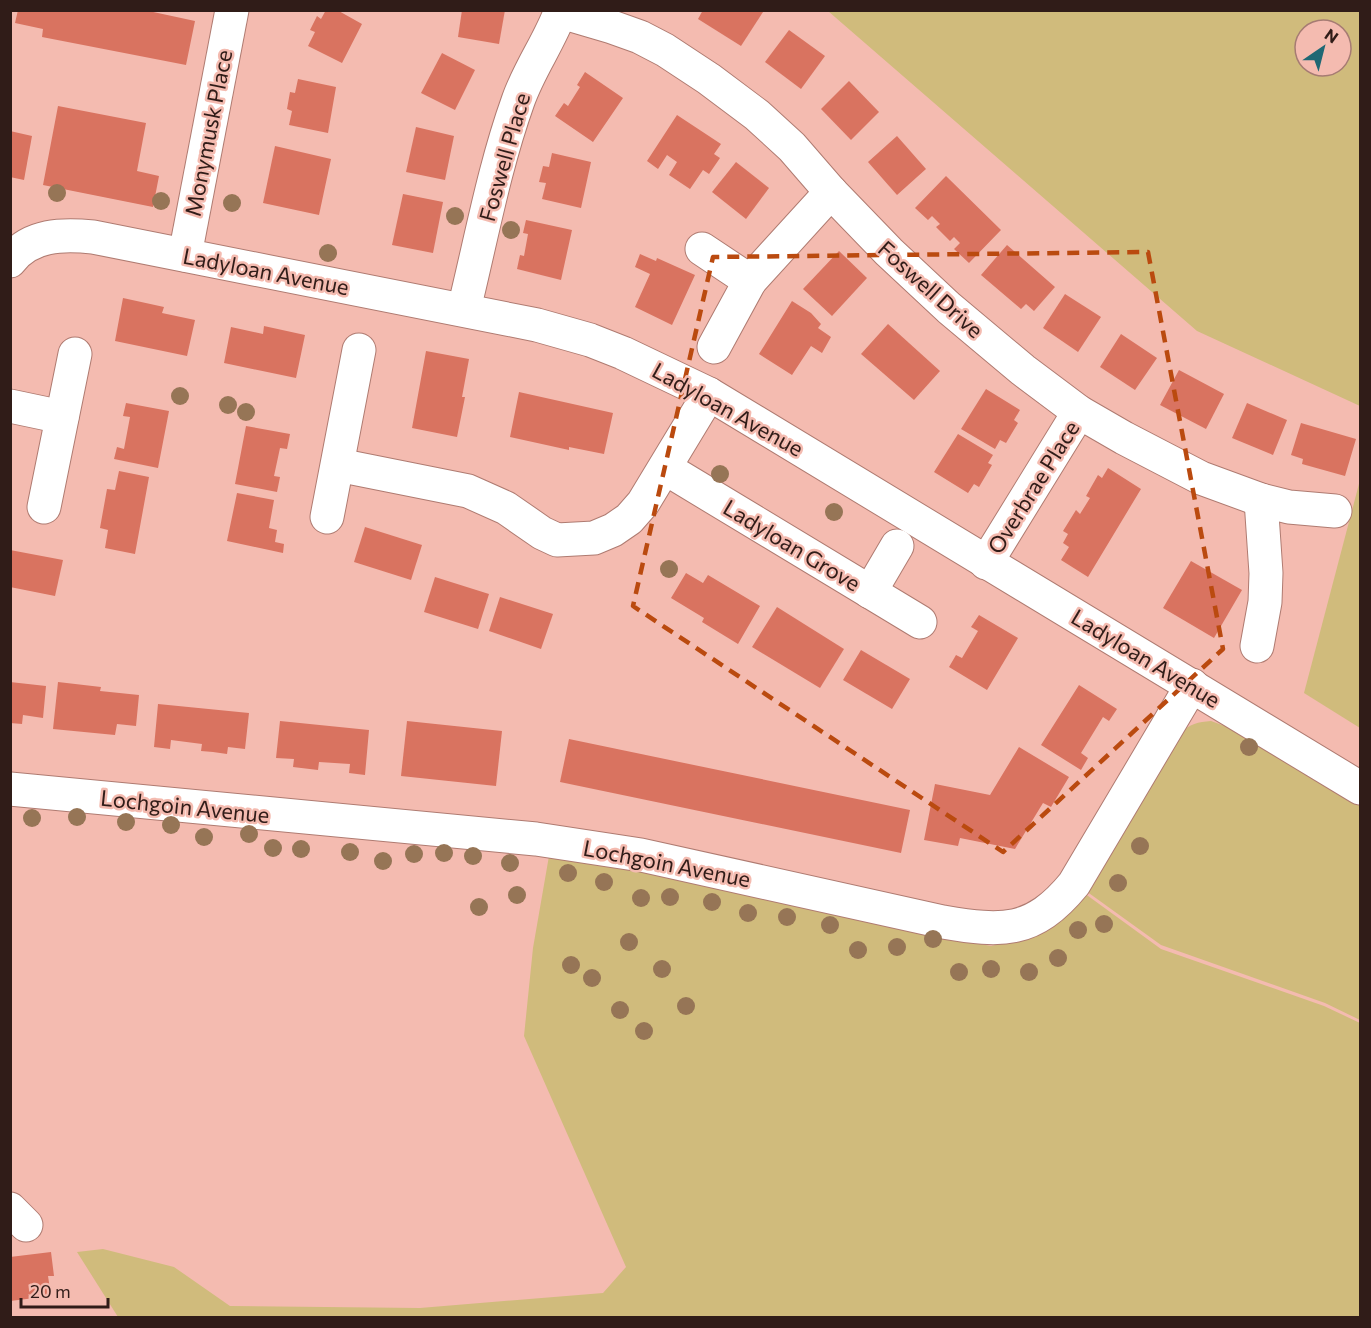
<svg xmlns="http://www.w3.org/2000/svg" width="1371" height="1328" viewBox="0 0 1371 1328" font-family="Commissioner,sans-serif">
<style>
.green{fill:#d0bb7c;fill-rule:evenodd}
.building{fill:#d97360}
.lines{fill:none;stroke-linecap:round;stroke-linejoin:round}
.minor-casing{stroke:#af7b71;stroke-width:35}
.minor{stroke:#fff;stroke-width:33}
.tree{fill:#967556}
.marked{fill:none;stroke:#ba4a0f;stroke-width:4.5;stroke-dasharray:12 8;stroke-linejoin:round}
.labels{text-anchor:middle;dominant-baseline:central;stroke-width:5;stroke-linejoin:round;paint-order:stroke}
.street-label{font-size:22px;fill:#301c18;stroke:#f4bbb0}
</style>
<rect width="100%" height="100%" fill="#f4bbb0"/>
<g class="green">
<path d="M 828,11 L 1360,11 L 1360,406 L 1197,331 ZM 1305,30 L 1341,30 L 1341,66 L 1305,66 Z"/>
<path d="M 1360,480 L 1360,728 L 1304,693 Z"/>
<path d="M 1211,721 L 1233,729 L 1360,806 L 1360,1020 L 1325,1003 L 1161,945 L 1086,891 L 1180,733 C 1190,724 1198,722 1211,721 Z"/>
<path d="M 549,856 L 646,871 L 912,931 L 991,946 L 1032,937 L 1084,893 L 1161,949 L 1324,1006 L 1360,1023 L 1360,1317 L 118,1317 L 77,1252 L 103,1249 L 174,1267 L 230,1306 L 420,1308 L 603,1293 L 626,1267 L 524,1036 L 533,948 Z"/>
</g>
<g class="building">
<path d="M 18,10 L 144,10 L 195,21 L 186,65 L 42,37 L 43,29 L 15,23 Z"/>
<path d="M 326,10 L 337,10 L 362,24 L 342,63 L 308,46 L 315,32 L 310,30 L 317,16 L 321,19 Z"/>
<path d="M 462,10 L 505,10 L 499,44 L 458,37 Z"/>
<path d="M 703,10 L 762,10 L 763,12 L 741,46 L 698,19 Z"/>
<path d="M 789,30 L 825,56 L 801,89 L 765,62 Z"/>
<path d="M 442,53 L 475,70 L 455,110 L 421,93 Z"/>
<path d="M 585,72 L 623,98 L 593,142 L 555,116 L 564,103 L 568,106 L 580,87 L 577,85 Z"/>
<path d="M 298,79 L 336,87 L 328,133 L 289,125 L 292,111 L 287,109 L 290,92 L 295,93 Z"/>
<path d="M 849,81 L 879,112 L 851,140 L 821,109 Z"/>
<path d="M 58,106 L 146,123 L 137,171 L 159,176 L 153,207 L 43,185 Z"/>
<path d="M 677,115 L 721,144 L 714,154 L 720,158 L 709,174 L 703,170 L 690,189 L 669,175 L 677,162 L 667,155 L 658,169 L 647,161 Z"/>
<path d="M 416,127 L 454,136 L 445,180 L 406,172 Z"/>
<path d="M 10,131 L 32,136 L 24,180 L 10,177 Z"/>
<path d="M 897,136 L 926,169 L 897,195 L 868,162 Z"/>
<path d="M 275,146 L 331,159 L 319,215 L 263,203 Z"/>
<path d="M 552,153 L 591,162 L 581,208 L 542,199 L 546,183 L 539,182 L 543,166 L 549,167 Z"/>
<path d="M 736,162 L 769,188 L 746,219 L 712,192 Z"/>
<path d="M 946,176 L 1001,230 L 969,263 L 954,249 L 960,243 L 954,237 L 950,241 L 936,227 L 940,224 L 932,216 L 928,220 L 915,208 Z"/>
<path d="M 403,194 L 443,202 L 433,253 L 392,245 Z"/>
<path d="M 526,220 L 572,230 L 561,280 L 517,269 L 520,255 L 524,256 L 528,234 L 523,233 Z"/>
<path d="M 1007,245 L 1055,287 L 1034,311 L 1026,304 L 1021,309 L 981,275 Z"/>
<path d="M 839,251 L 867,278 L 832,316 L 803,289 Z"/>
<path d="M 640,254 L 656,261 L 657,258 L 695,275 L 672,325 L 635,307 L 650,274 L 635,267 Z"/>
<path d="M 1065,294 L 1101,317 L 1078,352 L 1043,328 Z"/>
<path d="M 123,298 L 164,307 L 162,313 L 195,320 L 187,356 L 115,341 Z"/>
<path d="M 792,301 L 811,313 L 821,324 L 818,328 L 831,337 L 822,353 L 811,346 L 792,375 L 759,354 Z"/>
<path d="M 888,324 L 940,371 L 914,400 L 861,354 Z"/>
<path d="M 264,326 L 305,335 L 296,378 L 224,363 L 231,327 L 263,334 Z"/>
<path d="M 1121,334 L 1157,358 L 1135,390 L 1100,367 Z"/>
<path d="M 426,351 L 469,359 L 462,397 L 465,397 L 457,437 L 412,428 Z"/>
<path d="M 1179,370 L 1224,394 L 1206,429 L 1160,405 Z"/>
<path d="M 986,389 L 1020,410 L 1014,420 L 1018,423 L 1006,443 L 1000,440 L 995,449 L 961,429 Z"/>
<path d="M 519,392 L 613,413 L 604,454 L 569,447 L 569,450 L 510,437 Z"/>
<path d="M 126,403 L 169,411 L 158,468 L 114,459 L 117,447 L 124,449 L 130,417 L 123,416 Z"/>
<path d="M 1247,403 L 1287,420 L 1273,455 L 1232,438 Z"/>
<path d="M 1301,423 L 1356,439 L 1345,476 L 1302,464 L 1303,459 L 1291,455 Z"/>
<path d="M 246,426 L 290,434 L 287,449 L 280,448 L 274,476 L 280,477 L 277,492 L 235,484 Z"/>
<path d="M 958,434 L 993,455 L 988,463 L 992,465 L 979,487 L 974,484 L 968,493 L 934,472 Z"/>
<path d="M 1108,468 L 1141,489 L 1088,577 L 1061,560 L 1069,547 L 1063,543 L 1068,534 L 1063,531 L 1076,510 L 1080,514 L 1090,498 L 1086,496 L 1098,475 L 1102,478 Z"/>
<path d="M 119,471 L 149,477 L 135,554 L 105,548 L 108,530 L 100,528 L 107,489 L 115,490 Z"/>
<path d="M 237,493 L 274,500 L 269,528 L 277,530 L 275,542 L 284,544 L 283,553 L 227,541 Z"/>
<path d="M 365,527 L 422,545 L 411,580 L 354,562 Z"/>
<path d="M 10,550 L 63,560 L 55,596 L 10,587 Z"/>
<path d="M 1191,561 L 1242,590 L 1214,638 L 1163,608 Z"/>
<path d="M 686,573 L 703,583 L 708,575 L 760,606 L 738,644 L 702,622 L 704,618 L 671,598 Z"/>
<path d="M 435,577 L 489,594 L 478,629 L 424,612 Z"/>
<path d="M 500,597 L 553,614 L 541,649 L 489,631 Z"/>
<path d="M 777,607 L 844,649 L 820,688 L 752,647 Z"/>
<path d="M 979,615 L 1018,638 L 987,690 L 949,667 L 956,655 L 962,658 L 978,631 L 971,627 Z"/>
<path d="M 861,650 L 910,679 L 892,709 L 843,680 Z"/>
<path d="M 10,682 L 46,686 L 43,718 L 23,715 L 22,724 L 10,723 Z"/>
<path d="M 58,682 L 101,687 L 100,691 L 139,695 L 136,726 L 117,724 L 115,735 L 53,729 Z"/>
<path d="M 1079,685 L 1117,709 L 1109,721 L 1103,717 L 1081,753 L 1088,758 L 1081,770 L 1041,745 Z"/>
<path d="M 158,704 L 249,713 L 245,749 L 228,747 L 227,754 L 213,752 L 201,751 L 202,744 L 171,740 L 170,749 L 154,747 Z"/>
<path d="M 280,721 L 369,730 L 365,775 L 349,773 L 350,764 L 319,762 L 318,770 L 293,767 L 294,759 L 276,758 Z"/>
<path d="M 407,721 L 502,731 L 496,786 L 401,776 Z"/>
<path d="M 569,739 L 910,810 L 901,853 L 560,782 Z"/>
<path d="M 1019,747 L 1069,777 L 1051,807 L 1043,803 L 1015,849 L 960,838 L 958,846 L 924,840 L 935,784 L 990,795 Z"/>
<path d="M 51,1252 L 54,1276 L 48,1276 L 51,1296 L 10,1301 L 10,1257 Z"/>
</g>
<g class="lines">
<g class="minor-casing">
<g id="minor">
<path d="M 561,12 L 612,27 L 640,37 L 665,50 L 709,79 L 757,115 L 792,147 L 831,192 L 889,252 L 949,308 L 1023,370 L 1079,412 L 1124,438 L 1201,478 L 1261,500 L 1289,507 L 1335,511"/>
<path d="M 702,249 L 750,281"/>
<path d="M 185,255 L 232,10"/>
<path d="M 10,261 C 30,234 63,234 93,237 L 537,325 L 590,340 L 623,353 L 709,394 L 1360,788"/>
<path d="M 464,309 C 481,240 494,168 518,101 C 529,69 550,41 561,10"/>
<path d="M 714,347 L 750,281 L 831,192"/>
<path d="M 10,406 L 62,417"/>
<path d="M 338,465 L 468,491 L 506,508 L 542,533 L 557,540 L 594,538 L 613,530 L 629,519 L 643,503 L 709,394"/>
<path d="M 665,468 L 920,622"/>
<path d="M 44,507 L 75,354"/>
<path d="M 327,517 L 359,350"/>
<path d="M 986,563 L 1079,412"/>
<path d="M 870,592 L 897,546"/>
<path d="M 1257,646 L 1265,602 L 1266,573 L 1261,500"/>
<path d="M 10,789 L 536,839 L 641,855 L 943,922 C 1002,932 1033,934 1074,884 L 1192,685"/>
<path d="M 10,1209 L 26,1225"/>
</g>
</g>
<use href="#minor" class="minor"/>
</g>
<g class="tree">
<circle cx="57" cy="193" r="9"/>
<circle cx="161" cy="201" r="9"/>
<circle cx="232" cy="203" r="9"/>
<circle cx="455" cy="216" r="9"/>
<circle cx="511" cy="230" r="9"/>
<circle cx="328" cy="253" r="9"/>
<circle cx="180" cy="396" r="9"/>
<circle cx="228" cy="405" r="9"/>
<circle cx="246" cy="412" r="9"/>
<circle cx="720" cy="474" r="9"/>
<circle cx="834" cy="512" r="9"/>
<circle cx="669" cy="569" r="9"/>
<circle cx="1249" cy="747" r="9"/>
<circle cx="77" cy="817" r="9"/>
<circle cx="32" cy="818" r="9"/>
<circle cx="126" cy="822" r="9"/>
<circle cx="171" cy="825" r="9"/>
<circle cx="249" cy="834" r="9"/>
<circle cx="204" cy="837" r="9"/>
<circle cx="1140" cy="846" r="9"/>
<circle cx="273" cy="848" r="9"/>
<circle cx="301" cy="849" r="9"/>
<circle cx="350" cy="852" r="9"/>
<circle cx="444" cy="853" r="9"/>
<circle cx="414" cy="854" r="9"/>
<circle cx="473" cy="856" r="9"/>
<circle cx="383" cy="861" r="9"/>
<circle cx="510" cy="863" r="9"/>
<circle cx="568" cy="873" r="9"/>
<circle cx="604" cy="882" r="9"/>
<circle cx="1118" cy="883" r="9"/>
<circle cx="517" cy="895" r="9"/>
<circle cx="670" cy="897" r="9"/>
<circle cx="641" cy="898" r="9"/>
<circle cx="712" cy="902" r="9"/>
<circle cx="479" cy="907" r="9"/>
<circle cx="748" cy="913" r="9"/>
<circle cx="787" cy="917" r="9"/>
<circle cx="1104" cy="924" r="9"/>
<circle cx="830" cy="925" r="9"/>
<circle cx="1078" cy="930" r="9"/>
<circle cx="933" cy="939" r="9"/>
<circle cx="629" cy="942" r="9"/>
<circle cx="897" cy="947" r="9"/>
<circle cx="858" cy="950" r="9"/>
<circle cx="1058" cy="958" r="9"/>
<circle cx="571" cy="965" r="9"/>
<circle cx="662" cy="969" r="9"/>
<circle cx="991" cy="969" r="9"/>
<circle cx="959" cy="972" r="9"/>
<circle cx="1029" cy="972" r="9"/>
<circle cx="592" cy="978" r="9"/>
<circle cx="686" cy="1006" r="9"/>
<circle cx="620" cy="1010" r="9"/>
<circle cx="644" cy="1031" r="9"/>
</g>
<path class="marked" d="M 1148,252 L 1223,649 L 1003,852 L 633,606 L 713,257 Z"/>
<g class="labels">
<g class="street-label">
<text transform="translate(208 133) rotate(-79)">Monymusk Place</text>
<text transform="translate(504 157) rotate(-74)">Foswell Place</text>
<text transform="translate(266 271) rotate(11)">Ladyloan Avenue</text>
<text transform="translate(931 289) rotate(42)">Foswell Drive</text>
<text transform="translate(728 409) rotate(29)">Ladyloan Avenue</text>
<text transform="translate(1033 487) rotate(-58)">Overbrae Place</text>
<text transform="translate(792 545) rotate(31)">Ladyloan Grove</text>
<text transform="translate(1146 658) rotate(31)">Ladyloan Avenue</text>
<text transform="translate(185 806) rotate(6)">Lochgoin Avenue</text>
<text transform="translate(667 863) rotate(11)">Lochgoin Avenue</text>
</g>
</g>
<rect width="1371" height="1328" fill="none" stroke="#301c18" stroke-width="24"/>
<g transform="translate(1323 48) rotate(35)"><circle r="28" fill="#f4bbb0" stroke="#a67b73" stroke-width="1.5"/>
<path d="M0-4.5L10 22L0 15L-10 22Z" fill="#1f6874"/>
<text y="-9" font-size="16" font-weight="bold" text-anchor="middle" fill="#301c18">N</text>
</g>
<path d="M21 1298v9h87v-9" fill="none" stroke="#301c18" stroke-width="3"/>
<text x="30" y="1298" font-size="18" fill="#301c18" stroke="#f4bbb0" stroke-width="4.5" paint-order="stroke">20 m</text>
</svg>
